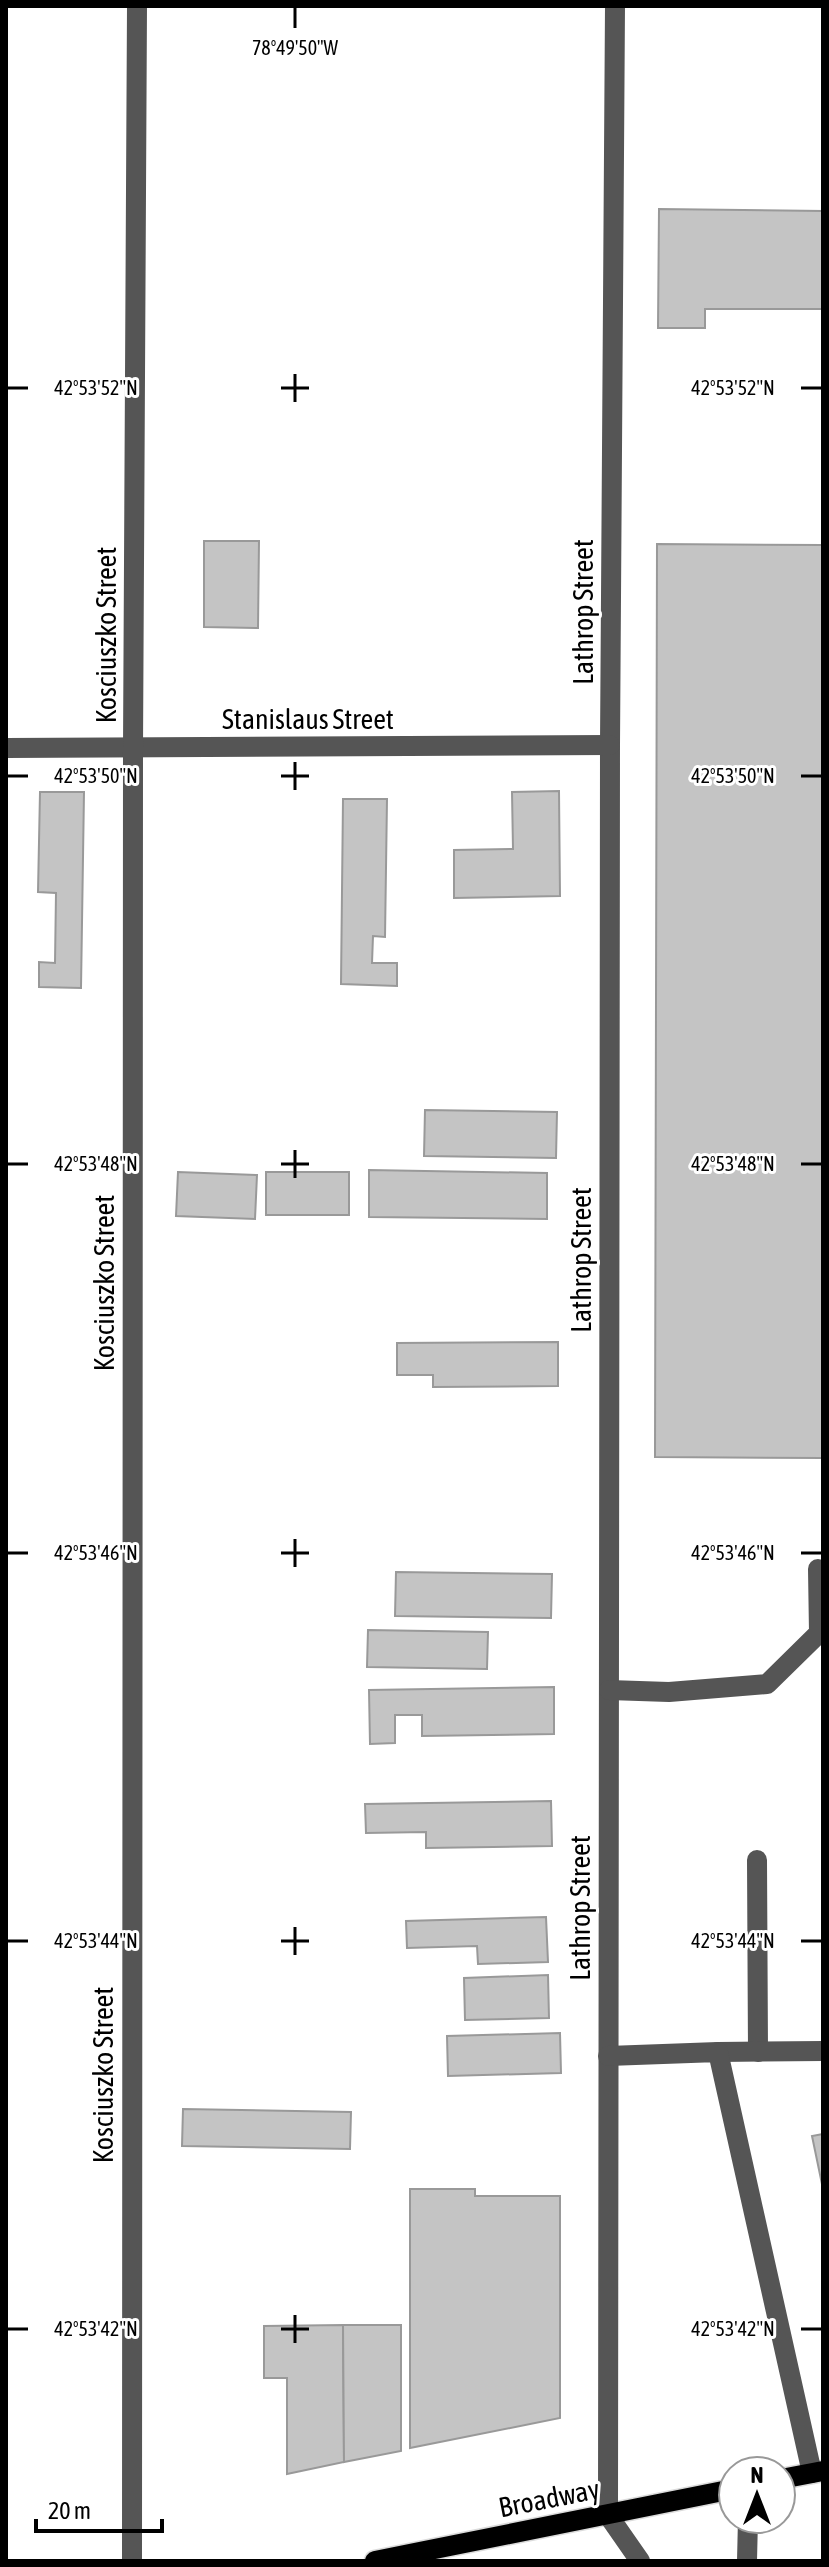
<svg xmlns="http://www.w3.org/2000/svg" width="829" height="2567" viewBox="0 0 829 2567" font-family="'Asap Condensed',sans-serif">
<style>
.building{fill:#c4c4c4;stroke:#999;stroke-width:2}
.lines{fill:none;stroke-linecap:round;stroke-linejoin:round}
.major-casing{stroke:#dbdbdb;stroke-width:23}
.minor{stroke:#555;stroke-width:20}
.major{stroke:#000;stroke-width:20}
.ticks{fill:none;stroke:#000;stroke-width:3}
.labels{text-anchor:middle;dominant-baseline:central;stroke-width:6;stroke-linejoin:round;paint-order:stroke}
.street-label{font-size:28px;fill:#000;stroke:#fff}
.ticks-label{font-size:20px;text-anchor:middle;fill:#000;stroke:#fff;stroke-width:6;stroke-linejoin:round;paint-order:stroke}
</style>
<rect width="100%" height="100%" fill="#fff"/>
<g class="building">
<path d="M 659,209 L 823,211 L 823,309 L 705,309 L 705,328 L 658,328 Z"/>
<path d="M 204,541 L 259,541 L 258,628 L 204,627 Z"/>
<path d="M 657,544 L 823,545 L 823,1458 L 655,1457 Z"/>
<path d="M 559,791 L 560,896 L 454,898 L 454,850 L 513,849 L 512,792 Z"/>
<path d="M 40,792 L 84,792 L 81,988 L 39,987 L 39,962 L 55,963 L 56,893 L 38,892 Z"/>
<path d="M 343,799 L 387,799 L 385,937 L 373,936 L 372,963 L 397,963 L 397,986 L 341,984 Z"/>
<path d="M 425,1110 L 557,1112 L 556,1158 L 424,1156 Z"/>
<path d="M 369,1170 L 547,1173 L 547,1219 L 369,1217 Z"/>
<path d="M 178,1172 L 257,1175 L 255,1219 L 176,1216 Z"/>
<rect x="266" y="1172" width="83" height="43"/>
<path d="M 558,1342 L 558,1386 L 433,1387 L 433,1375 L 397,1375 L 397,1343 Z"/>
<path d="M 396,1572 L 552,1574 L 551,1618 L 395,1616 Z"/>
<path d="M 368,1630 L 488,1632 L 487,1669 L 367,1667 Z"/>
<path d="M 554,1687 L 554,1734 L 422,1736 L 422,1715 L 395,1715 L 395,1743 L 370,1744 L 369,1690 Z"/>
<path d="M 551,1801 L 552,1846 L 426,1848 L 426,1832 L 366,1833 L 365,1804 Z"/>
<path d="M 546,1917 L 548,1962 L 478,1964 L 477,1946 L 407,1948 L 406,1921 Z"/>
<path d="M 548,1975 L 549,2018 L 465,2020 L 464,1978 Z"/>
<path d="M 560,2033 L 561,2073 L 448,2076 L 447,2036 Z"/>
<path d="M 183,2109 L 351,2112 L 350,2149 L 182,2146 Z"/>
<path d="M 823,2134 L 823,2189 L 812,2136 Z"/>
<path d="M 410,2189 L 475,2189 L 475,2196 L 560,2196 L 560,2418 L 410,2448 Z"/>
<path d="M 343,2325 L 344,2462 L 287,2474 L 287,2378 L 264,2378 L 264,2326 Z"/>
<path d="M 343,2325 L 401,2325 L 401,2451 L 344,2462 Z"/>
</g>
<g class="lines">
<g class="major-casing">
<g id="major">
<path d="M 781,2479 L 823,2471"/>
<path d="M 375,2561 L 733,2489"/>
</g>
</g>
<g class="minor">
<path d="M 615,6 L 610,745 L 608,2515 L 640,2561"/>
<path d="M 6,748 L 610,745"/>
<path d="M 609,1690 L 669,1692 L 767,1684 L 819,1633 L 818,1569"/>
<path d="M 757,1860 L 758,2052"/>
<path d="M 718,2052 L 823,2051"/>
<path d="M 608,2056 L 718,2052 L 812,2473"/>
<path d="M 132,2561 L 133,748 L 137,6"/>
<path d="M 747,2561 L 748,2519"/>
</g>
<use href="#major" class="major"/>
</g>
<path class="ticks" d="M 295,8 L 295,28M 295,374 L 295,402M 8,388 L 28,388M 281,388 L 309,388M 801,388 L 821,388M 295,762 L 295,790M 8,776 L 28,776M 281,776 L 309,776M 801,776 L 821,776M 295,1150 L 295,1178M 8,1164 L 28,1164M 281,1164 L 309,1164M 801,1164 L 821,1164M 295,1539 L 295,1567M 8,1553 L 28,1553M 281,1553 L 309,1553M 801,1553 L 821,1553M 295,1927 L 295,1955M 8,1941 L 28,1941M 281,1941 L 309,1941M 801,1941 L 821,1941M 295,2315 L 295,2343M 8,2329 L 28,2329M 281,2329 L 309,2329M 801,2329 L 821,2329"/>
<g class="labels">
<g class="street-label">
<text transform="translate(583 612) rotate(-90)">Lathrop Street</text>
<text transform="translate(106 635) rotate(-90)">Kosciuszko Street</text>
<text x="308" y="719">Stanislaus Street</text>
<text transform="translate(581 1260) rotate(-90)">Lathrop Street</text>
<text transform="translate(104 1283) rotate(-90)">Kosciuszko Street</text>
<text transform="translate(580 1908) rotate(-90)">Lathrop Street</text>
<text transform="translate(103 2075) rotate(-90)">Kosciuszko Street</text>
<text transform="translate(549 2498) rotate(-11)">Broadway</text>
</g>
</g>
<g class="ticks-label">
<text x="295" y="55">78°49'50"W</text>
<text x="96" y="395">42°53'52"N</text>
<text x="733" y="395">42°53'52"N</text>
<text x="96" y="783">42°53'50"N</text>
<text x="733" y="783">42°53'50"N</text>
<text x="96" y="1171">42°53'48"N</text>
<text x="733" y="1171">42°53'48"N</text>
<text x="96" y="1560">42°53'46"N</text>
<text x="733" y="1560">42°53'46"N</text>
<text x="96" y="1948">42°53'44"N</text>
<text x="733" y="1948">42°53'44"N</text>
<text x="96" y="2336">42°53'42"N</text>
<text x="733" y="2336">42°53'42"N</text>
</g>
<rect width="829" height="2567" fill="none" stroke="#000000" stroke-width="16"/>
<g transform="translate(757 2495)"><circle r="38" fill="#ffffff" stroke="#999999" stroke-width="2"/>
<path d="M0-6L14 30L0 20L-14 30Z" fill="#000000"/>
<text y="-12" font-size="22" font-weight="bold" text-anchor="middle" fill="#000000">N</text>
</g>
<path d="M36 2519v12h126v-12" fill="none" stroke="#000000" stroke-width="4"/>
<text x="48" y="2519" font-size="24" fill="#000000" stroke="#ffffff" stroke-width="6" paint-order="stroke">20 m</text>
</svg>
